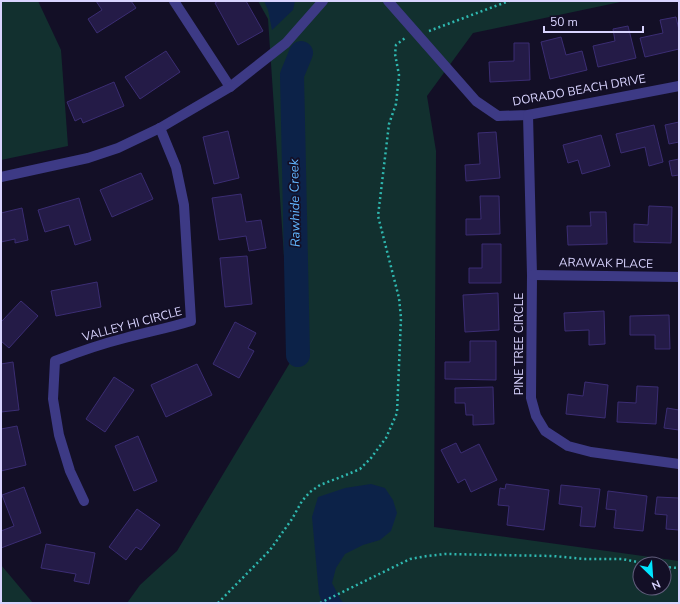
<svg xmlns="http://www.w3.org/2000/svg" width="680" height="604" viewBox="0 0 680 604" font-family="'Nunito Sans',sans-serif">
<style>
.green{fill:#12302f;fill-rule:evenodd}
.water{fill:#0c2248}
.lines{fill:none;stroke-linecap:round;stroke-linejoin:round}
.river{stroke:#0c2248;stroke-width:24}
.building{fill:#241b47;stroke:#3b2d73}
.path{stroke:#2fb8b0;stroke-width:2.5;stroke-dasharray:2 3;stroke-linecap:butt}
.minor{stroke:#3d3a85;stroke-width:10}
.labels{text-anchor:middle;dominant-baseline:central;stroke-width:3.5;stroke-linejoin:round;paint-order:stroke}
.street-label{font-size:12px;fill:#d9d4ff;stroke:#130f26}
.water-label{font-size:13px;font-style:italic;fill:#62b6ff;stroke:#130f26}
</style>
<rect width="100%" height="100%" fill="#130f26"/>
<g class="green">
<path d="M 1,1 L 38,1 L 61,50 L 68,146 L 1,160 Z"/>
<path d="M 258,1 L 625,1 L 473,33 L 427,96 L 436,151 L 434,527 L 679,561 L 679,603 L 127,603 L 140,585 L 177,551 L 291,361 L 268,19 ZM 640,564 L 664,564 L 664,588 L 640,588 Z"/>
<path d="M 1,565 L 33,603 L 1,603 Z"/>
</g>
<g class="water">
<path d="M 264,1 L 295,1 L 293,10 L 272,30 L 268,10 Z"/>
<path d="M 371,484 L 385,488 L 393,500 L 397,513 L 391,531 L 380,540 L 363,545 L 345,554 L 336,568 L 332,583 L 341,600 L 344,603 L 322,603 L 319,594 L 312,517 L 318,497 L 345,488 Z"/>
</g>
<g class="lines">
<path class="river" d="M 298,355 L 292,75 L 301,53"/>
</g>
<g class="building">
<path d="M 96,1 L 131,1 L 136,8 L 97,33 L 88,19 L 102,10 Z"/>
<path d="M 218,1 L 246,1 L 263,31 L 238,45 L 215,3 Z"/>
<path d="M 676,17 L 679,30 L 679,49 L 645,57 L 640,38 L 663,33 L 660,20 Z"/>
<path d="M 628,26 L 636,58 L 598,67 L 593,46 L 615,41 L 613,29 Z"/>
<path d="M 561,37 L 566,55 L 582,51 L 587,70 L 550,79 L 541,42 Z"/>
<path d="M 514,43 L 529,43 L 530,80 L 490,82 L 489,62 L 514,61 Z"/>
<path d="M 166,51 L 180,72 L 140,99 L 125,77 Z"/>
<path d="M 114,82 L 124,106 L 83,123 L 81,118 L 75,121 L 67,102 Z"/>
<path d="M 679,122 L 679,142 L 669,144 L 665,125 Z"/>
<path d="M 654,125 L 663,162 L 649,166 L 645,147 L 621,153 L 616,134 Z"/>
<path d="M 228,131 L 239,178 L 214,184 L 203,137 Z"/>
<path d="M 496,132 L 500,178 L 466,181 L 465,165 L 480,164 L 478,133 Z"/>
<path d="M 601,135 L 610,166 L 582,174 L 578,160 L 568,163 L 563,145 Z"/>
<path d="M 679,159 L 679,175 L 672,176 L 669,161 Z"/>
<path d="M 141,173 L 153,199 L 112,217 L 100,190 Z"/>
<path d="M 241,194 L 246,222 L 261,220 L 266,248 L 249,251 L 246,236 L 219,240 L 212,198 Z"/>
<path d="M 480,196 L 499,196 L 500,234 L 466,235 L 466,219 L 481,219 Z"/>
<path d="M 79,198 L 91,240 L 75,245 L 69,225 L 45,232 L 38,210 Z"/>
<path d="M 649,206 L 672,207 L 671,243 L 634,242 L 634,224 L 648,225 Z"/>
<path d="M 22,208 L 28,240 L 15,243 L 15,239 L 1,242 L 1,213 Z"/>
<path d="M 590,212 L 606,212 L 607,244 L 568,245 L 567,226 L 591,226 Z"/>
<path d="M 482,244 L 501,244 L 501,283 L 469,283 L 469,268 L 482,268 Z"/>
<path d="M 247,256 L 252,304 L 225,307 L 220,258 Z"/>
<path d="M 97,282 L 101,307 L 56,316 L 51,291 Z"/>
<path d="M 498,293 L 499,330 L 465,332 L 463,295 Z"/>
<path d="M 21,301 L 38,316 L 9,348 L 1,341 L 1,319 L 2,321 Z"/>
<path d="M 604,311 L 605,344 L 589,345 L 589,330 L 565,331 L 564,313 Z"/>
<path d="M 669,315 L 670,349 L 655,349 L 655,335 L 630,335 L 630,316 Z"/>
<path d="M 235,322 L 256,333 L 248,348 L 254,351 L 239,378 L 213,364 Z"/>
<path d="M 470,341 L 496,341 L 496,380 L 445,379 L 445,362 L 470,362 Z"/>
<path d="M 13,362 L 19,410 L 1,412 L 1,364 Z"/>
<path d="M 197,364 L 212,395 L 166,417 L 151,385 Z"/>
<path d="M 114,377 L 134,390 L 105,432 L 86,419 Z"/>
<path d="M 585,382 L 608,385 L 605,418 L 566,414 L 568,394 L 583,396 Z"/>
<path d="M 637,386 L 658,387 L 656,424 L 617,422 L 618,402 L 636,403 Z"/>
<path d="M 493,387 L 494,424 L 473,425 L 473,415 L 466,415 L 465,403 L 455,403 L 455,388 Z"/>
<path d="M 667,408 L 679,410 L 679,430 L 664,428 Z"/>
<path d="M 17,426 L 26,465 L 1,471 L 1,429 Z"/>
<path d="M 138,436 L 157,481 L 134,491 L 115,446 Z"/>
<path d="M 456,443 L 461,453 L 479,444 L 497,480 L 471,492 L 465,479 L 458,483 L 441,450 Z"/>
<path d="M 506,484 L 549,490 L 544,530 L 507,525 L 509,506 L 498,505 L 500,488 L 505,489 Z"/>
<path d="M 561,485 L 600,489 L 595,527 L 580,526 L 582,507 L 559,504 Z"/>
<path d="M 24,487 L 41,533 L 1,548 L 1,531 L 14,526 L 2,495 Z"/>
<path d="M 608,491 L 647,496 L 643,531 L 614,528 L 616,510 L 606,509 Z"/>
<path d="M 657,497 L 679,498 L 679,530 L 666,529 L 667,515 L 655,514 Z"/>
<path d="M 137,509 L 160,525 L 141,550 L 136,547 L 126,560 L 109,547 Z"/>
<path d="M 46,544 L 95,553 L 89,584 L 74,581 L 76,574 L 41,568 Z"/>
</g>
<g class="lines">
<g class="path">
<path d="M 429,31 L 509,1"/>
<path d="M 664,567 L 679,568"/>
<path d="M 218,603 L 270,550 L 292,519 L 302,501 L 310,492 L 320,485 L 346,475 L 360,469 L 371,458 L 386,438 L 397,413 L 401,318 L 399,298 L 378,216 L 389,124 L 396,104 L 399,75 L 395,54 L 396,45 L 405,38"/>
<path d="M 320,603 L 410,559 L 427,556 L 445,554 L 553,556 L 584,559 L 622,559 L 648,564"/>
</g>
<g class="minor">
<path d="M 174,1 L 230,87"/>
<path d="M 388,1 L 476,101 L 498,116 L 528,115 L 679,86"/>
<path d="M 528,115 L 532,275 L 531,398 L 536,416 L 545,431 L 568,446 L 591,452 L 679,464"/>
<path d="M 1,177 L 88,158 L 118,148 L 160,128 L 230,87 L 286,43 L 323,1"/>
<path d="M 532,275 L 679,277"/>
<path d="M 84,501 L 70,471 L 59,435 L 53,399 L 55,361 C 78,352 101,344 125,338 C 147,332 169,328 191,321 L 184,205 L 176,167 L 160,128"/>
</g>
</g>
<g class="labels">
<g class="street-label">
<text transform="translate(579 90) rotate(-10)">DORADO BEACH DRIVE</text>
<text transform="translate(606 263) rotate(1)">ARAWAK PLACE</text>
<text transform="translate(132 324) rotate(-15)">VALLEY HI CIRCLE</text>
<text transform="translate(519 344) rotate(-90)">PINE TREE CIRCLE</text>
</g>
<g class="water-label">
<text transform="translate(295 203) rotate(-91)">Rawhide Creek</text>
</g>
</g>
<rect width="680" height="604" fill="none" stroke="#d9d4ff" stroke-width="4"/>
<g transform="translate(652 576) rotate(155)"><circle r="19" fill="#130f26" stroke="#625e7d"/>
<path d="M0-3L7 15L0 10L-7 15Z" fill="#00e5ff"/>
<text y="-6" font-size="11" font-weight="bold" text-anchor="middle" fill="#d9d4ff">N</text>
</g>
<path d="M544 26v6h99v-6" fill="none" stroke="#d9d4ff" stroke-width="2"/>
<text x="550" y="26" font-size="12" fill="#d9d4ff" stroke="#130f26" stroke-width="3" paint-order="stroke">50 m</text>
</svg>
